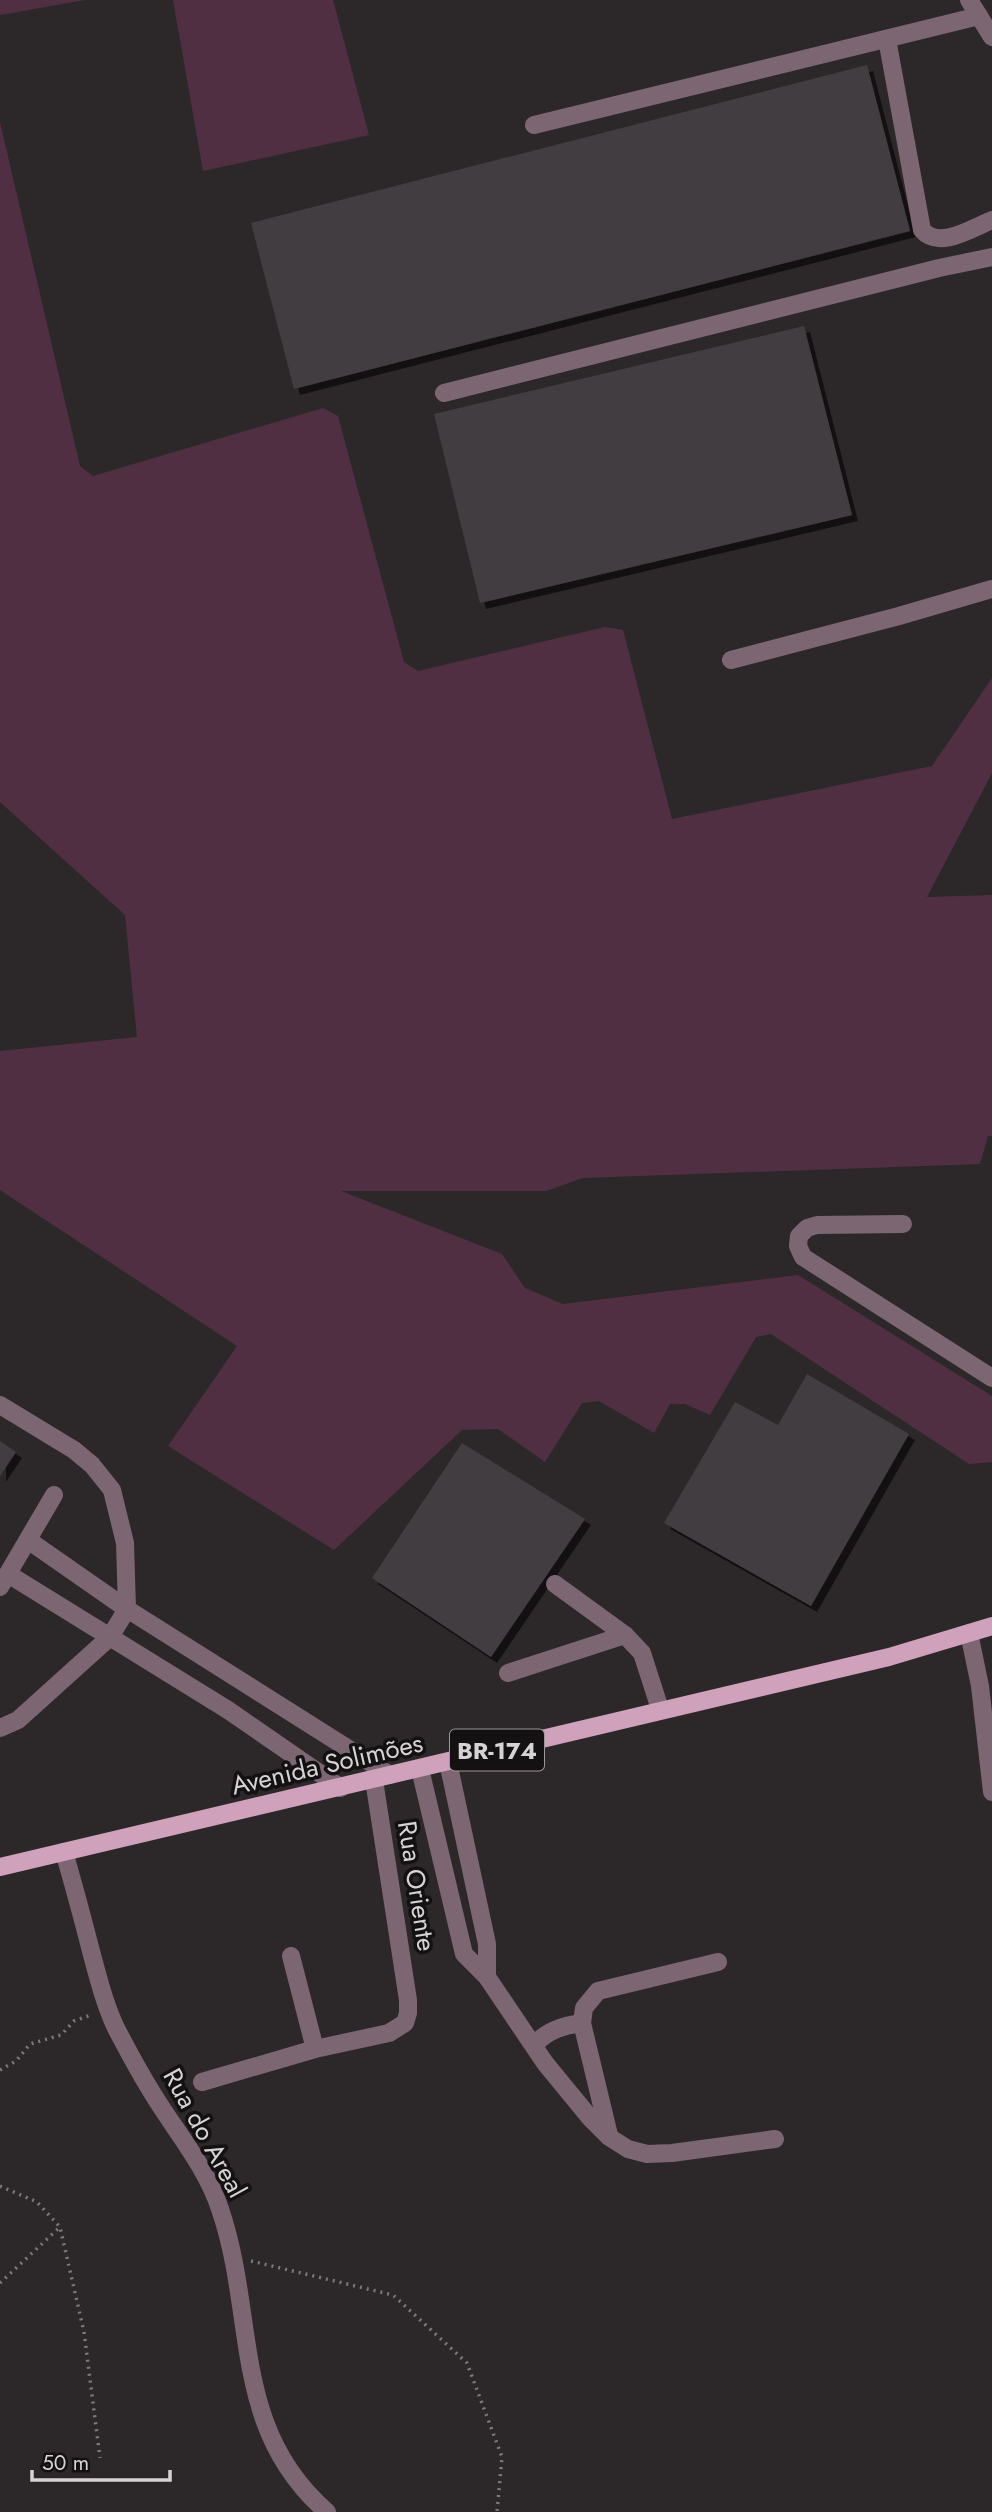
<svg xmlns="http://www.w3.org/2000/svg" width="992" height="2512" viewBox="0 0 992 2512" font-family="Jost,sans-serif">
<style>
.green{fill:#512f43}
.building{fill:#433d40;filter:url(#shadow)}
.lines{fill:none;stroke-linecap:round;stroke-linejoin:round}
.path{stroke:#7d7a7c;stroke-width:3.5;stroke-dasharray:2 5;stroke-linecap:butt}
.minor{stroke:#7c6672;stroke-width:18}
.major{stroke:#cfa1bb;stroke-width:18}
.labels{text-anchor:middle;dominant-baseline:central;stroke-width:7;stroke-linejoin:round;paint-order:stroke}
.shield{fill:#131112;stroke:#9c999a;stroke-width:2}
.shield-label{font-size:24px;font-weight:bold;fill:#d6d3d5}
.street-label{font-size:26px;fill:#d6d3d5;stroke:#131112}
</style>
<defs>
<filter id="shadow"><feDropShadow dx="6" dy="6" stdDeviation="0" flood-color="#0009"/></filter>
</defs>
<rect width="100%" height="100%" fill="#2c282a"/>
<g class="green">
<path d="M 0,0 L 85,0 L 0,15 Z"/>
<path d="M 173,0 L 333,0 L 369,135 L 203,171 Z"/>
<path d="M 0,122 L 80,466 L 93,476 L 323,408 L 338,416 L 404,662 L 418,671 L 605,627 L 623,630 L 672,819 L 932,766 L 992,678 L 992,773 L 927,897 L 992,895 L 992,1136 L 988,1136 L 980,1164 L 583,1178 L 546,1191 L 341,1191 L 502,1254 L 525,1288 L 563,1304 L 798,1275 L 992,1396 L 992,1462 L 969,1464 L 771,1334 L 756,1337 L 710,1415 L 685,1404 L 670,1404 L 654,1433 L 599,1401 L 582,1403 L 545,1462 L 498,1429 L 462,1430 L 334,1550 L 168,1446 L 237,1346 L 0,1190 L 0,1051 L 137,1037 L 125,915 L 0,802 Z"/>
</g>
<g class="building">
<path d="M 867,65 L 910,231 L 294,389 L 251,223 Z"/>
<path d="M 804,326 L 852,515 L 480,603 L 434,414 Z"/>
<path d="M 807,1374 L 909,1434 L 811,1606 L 664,1523 L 735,1402 L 778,1425 Z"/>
<path d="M 0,1441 L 16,1452 L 0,1476 Z"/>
<path d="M 462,1443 L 585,1519 L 491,1657 L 372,1578 Z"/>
</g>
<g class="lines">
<g class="path">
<path d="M 0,2070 L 16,2061 L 30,2044 L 61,2035 L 74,2021 L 91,2015"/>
<path d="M 0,2186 L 37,2202 L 60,2227 L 84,2332 L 100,2458"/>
<path d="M 251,2261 L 393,2295 L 467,2363 L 502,2457 L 497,2512"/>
<path d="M 0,2283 L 60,2227"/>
</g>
<g class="minor">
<path d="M 969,0 L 992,37"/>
<path d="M 887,39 L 922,230 C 939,250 972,228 992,220"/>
<path d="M 534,125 L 979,16"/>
<path d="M 444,393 L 939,268 L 992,257"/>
<path d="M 731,660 L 899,616 L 992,589"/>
<path d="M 903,1224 L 817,1225 L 807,1228 L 799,1236 L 798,1246 L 803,1257 L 992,1378"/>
<path d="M 0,1405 L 74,1450 L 92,1465 L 112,1490 L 125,1543 L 127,1609 L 110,1637 L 18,1720 L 0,1728"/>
<path d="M 28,1540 L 127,1609 L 390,1775"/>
<path d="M 8,1574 L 228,1710 L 341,1788"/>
<path d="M 555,1584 L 625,1635 L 642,1653 L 660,1709"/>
<path d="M 0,1587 L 54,1495"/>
<path d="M 969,1633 L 980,1686 L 992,1792"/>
<path d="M 508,1673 L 625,1635"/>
<path d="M 448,1762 L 487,1944 L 487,1977"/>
<path d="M 420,1769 L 464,1954 L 487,1977 L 545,2063 L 591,2119 L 609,2137 L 628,2149 L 647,2154 L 672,2153 L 775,2139"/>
<path d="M 64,1852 C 74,1886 83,1920 92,1955 C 99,1980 105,2006 117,2030 C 129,2053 142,2077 156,2099 C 178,2134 207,2169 220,2209 C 257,2317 230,2428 327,2512"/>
<path d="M 291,1956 L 315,2049"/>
<path d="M 582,2023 L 609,2135"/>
<path d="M 534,2045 C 548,2030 562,2026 582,2023 L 584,2008 L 598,1991 L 718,1962"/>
<path d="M 202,2082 L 315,2049 L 389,2033 L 405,2023 L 408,2013 L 408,2000 L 374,1780"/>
</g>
<path class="major" d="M 0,1867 L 889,1657 L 992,1626"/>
</g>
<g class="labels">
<rect class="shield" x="450" y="1729.5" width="94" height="41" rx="5"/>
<g class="shield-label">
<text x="497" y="1750">BR-174</text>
</g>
<g class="street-label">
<text transform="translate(327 1764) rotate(-13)">Avenida Solimões</text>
<text transform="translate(417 1886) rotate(81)">Rua Oriente</text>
<text transform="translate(205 2133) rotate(61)">Rua do Areal</text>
</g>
</g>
<path d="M32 2470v10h138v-10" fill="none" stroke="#d6d3d5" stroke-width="3.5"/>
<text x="42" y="2470" font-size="21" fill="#d6d3d5" stroke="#131112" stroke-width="5" paint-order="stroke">50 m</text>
</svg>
